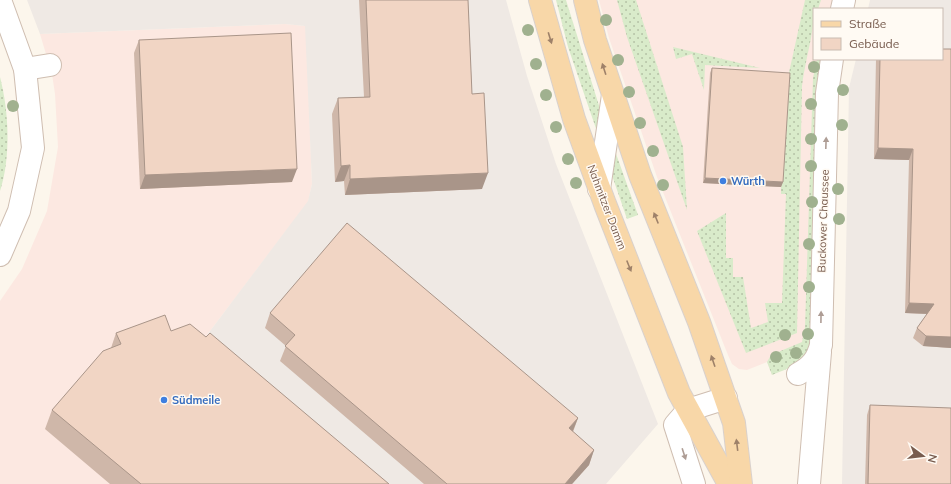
<svg xmlns="http://www.w3.org/2000/svg" width="951" height="484" viewBox="0 0 951 484" font-family="Mulish,sans-serif">
<style>
.commercial{fill:#fce8e1}
.industrial{fill:#efe9e4}
.grass{fill:url(#grass-dots)}
.lines{fill:none;stroke-linecap:round;stroke-linejoin:round}
.minor-casing{stroke:#cfbeb1;stroke-width:24}
.major-casing{stroke:#d9d1cd;stroke-width:24}
.minor{stroke:#fff;stroke-width:22}
.major{stroke:#f8d7a8;stroke-width:22}
.tree{fill:#a0b18f}
.wall{fill:#cfb7a9}
.shaded-wall{fill:#a99589}
.building{fill:#f1d5c4;stroke:#a99589}
.oneway{fill:#9e8169}
.oneway2{fill:#ae9d95}
.shop-dot{fill:#3f7fe0;stroke:#fffaf3;stroke-width:1.5}
.labels{text-anchor:middle;dominant-baseline:central;stroke-width:3;stroke-linejoin:round;paint-order:stroke}
.shop-label{font-size:11px;font-weight:bold;fill:#366cbe;stroke:#fffaf3;text-anchor:start}
.street-label{font-size:11px;fill:#785c4e;stroke:#fffaf3}
</style>
<defs>
<pattern id="grass-dots" width="8" height="8" patternUnits="userSpaceOnUse"><rect width="8" height="8" fill="#d9ebca"/><path d="M2 2h.1M6 6h.1" fill="none" stroke="#b5c2a6" stroke-width="1.8" stroke-linecap="round"/></pattern>
</defs>
<rect width="100%" height="100%" fill="#fcf6ec"/>
<g class="commercial">
<path d="M 599,0 L 835,0 L 833,9 L 814,9 L 814,59 L 821,59 L 817,80 L 814,179 L 811,338 L 772,375 L 767,362 L 747,370 L 739,369 L 732,364 L 728,355 L 657,177 L 609,38 Z"/>
<path d="M 285,24 L 306,26 L 312,184 L 308,202 L 207,335 L 384,484 L 0,484 L 0,301 L 22,269 L 47,211 L 58,147 L 55,94 L 52,74 L 40,34 Z"/>
</g>
<g class="industrial">
<path d="M 27,0 L 506,0 L 527,76 L 556,164 L 658,424 L 606,484 L 384,484 L 207,335 L 308,201 L 312,184 L 305,26 L 285,24 L 40,34 Z"/>
<path d="M 870,0 L 951,0 L 951,484 L 842,484 L 849,88 L 856,59 L 942,59 L 942,9 L 868,9 Z"/>
</g>
<g class="grass">
<path d="M 556,0 L 566,0 L 601,112 L 638,215 L 627,219 L 568,47 Z"/>
<path d="M 617,0 L 636,0 L 683,147 L 687,210 L 627,37 Z"/>
<path d="M 805,0 L 821,0 L 818,9 L 814,9 C 814,35 805,60 802,86 L 797,333 L 746,353 L 697,231 L 726,213 L 726,258 L 733,258 L 733,277 L 743,277 L 751,328 L 768,322 L 765,303 L 782,303 L 786,194 L 781,194 L 781,187 L 788,77 Z"/>
<path d="M 673,47 L 760,68 L 705,65 L 704,90 L 692,54 L 676,59 Z"/>
<path d="M 817,59 L 821,59 L 817,80 L 814,179 L 811,338 C 808,362 792,367 772,375 L 767,362 L 771,355 L 802,342 L 805,327 L 813,78 Z"/>
<path d="M 0,77 C 9,112 11,157 0,191 Z"/>
</g>
<g class="lines">
<g class="minor-casing">
<g id="minor">
<path d="M 842,9 L 844,0"/>
<path d="M 25,69 L 50,65"/>
<path d="M 599,189 L 613,95"/>
<path d="M 0,255 L 19,211 L 33,148 L 25,69 L 0,0"/>
<path d="M 798,374 C 811,367 817,360 821,345 L 827,93 L 832,59"/>
<path d="M 694,484 L 675,425 L 688,410 L 726,398"/>
<path d="M 809,484 L 820,352"/>
</g>
</g>
<g class="major-casing">
<g id="major">
<path d="M 540,0 L 574,119 L 605,204 L 679,393 L 729,484"/>
<path d="M 585,0 L 595,40 L 640,175 L 699,322 L 734,423 L 741,484"/>
</g>
</g>
<use href="#minor" class="minor"/>
<use href="#major" class="major"/>
</g>
<g class="tree">
<circle cx="606" cy="20" r="6"/>
<circle cx="528" cy="30" r="6"/>
<circle cx="618" cy="60" r="6"/>
<circle cx="536" cy="64" r="6"/>
<circle cx="814" cy="67" r="6"/>
<circle cx="843" cy="90" r="6"/>
<circle cx="629" cy="92" r="6"/>
<circle cx="546" cy="95" r="6"/>
<circle cx="811" cy="104" r="6"/>
<circle cx="13" cy="106" r="6"/>
<circle cx="640" cy="123" r="6"/>
<circle cx="842" cy="125" r="6"/>
<circle cx="556" cy="127" r="6"/>
<circle cx="811" cy="139" r="6"/>
<circle cx="653" cy="151" r="6"/>
<circle cx="568" cy="159" r="6"/>
<circle cx="811" cy="166" r="6"/>
<circle cx="576" cy="183" r="6"/>
<circle cx="663" cy="185" r="6"/>
<circle cx="838" cy="189" r="6"/>
<circle cx="812" cy="202" r="6"/>
<circle cx="839" cy="219" r="6"/>
<circle cx="809" cy="244" r="6"/>
<circle cx="809" cy="287" r="6"/>
<circle cx="808" cy="334" r="6"/>
<circle cx="785" cy="335" r="6"/>
<circle cx="796" cy="353" r="6"/>
<circle cx="776" cy="357" r="6"/>
</g>
<g class="wall">
<path d="M 359,0 L 468,0 L 472,94 L 482,189 L 345,195 L 344,181 L 335,182 L 332,114 L 338,98 L 364,97 Z"/>
<path d="M 139,40 L 292,182 L 140,189 L 134,53 Z"/>
<path d="M 876,59 L 942,59 L 951,348 L 923,346 L 913,338 L 917,328 L 927,314 L 905,313 L 909,160 L 874,159 Z"/>
<path d="M 712,68 L 783,182 L 781,187 L 703,183 L 710,73 Z"/>
<path d="M 270,313 L 578,418 L 573,432 L 594,450 L 589,465 L 572,484 L 424,484 L 280,361 L 286,346 L 265,328 Z"/>
<path d="M 171,331 L 206,337 L 389,484 L 110,484 L 45,429 L 52,410 L 111,348 L 116,333 Z"/>
<path d="M 870,405 L 951,484 L 865,484 L 867,415 Z"/>
</g>
<g class="shaded-wall">
<path d="M 878,148 L 913,149 L 909,160 L 874,159 Z"/>
<path d="M 350,165 L 344,181 L 335,182 L 341,166 Z"/>
<path d="M 297,169 L 292,182 L 140,189 L 145,175 Z"/>
<path d="M 488,173 L 482,189 L 345,195 L 350,179 Z"/>
<path d="M 705,178 L 783,182 L 781,187 L 703,183 Z"/>
<path d="M 909,303 L 934,304 L 930,314 L 905,313 Z"/>
<path d="M 926,336 L 951,337 L 951,348 L 923,346 Z"/>
<path d="M 578,418 L 572,433 L 569,428 Z"/>
<path d="M 594,450 L 589,465 L 572,484 L 565,484 Z"/>
</g>
<g class="building">
<path d="M 366,0 L 468,0 L 472,94 L 484,93 L 488,173 L 350,179 L 350,165 L 341,166 L 338,98 L 370,97 Z"/>
<path d="M 291,33 L 297,169 L 145,175 L 139,40 Z"/>
<path d="M 942,49 L 951,49 L 951,337 L 926,336 L 917,328 L 934,304 L 909,303 L 913,149 L 878,148 L 880,59 L 942,59 Z"/>
<path d="M 712,68 L 790,73 L 783,182 L 705,178 Z"/>
<path d="M 347,223 L 578,418 L 569,428 L 594,450 L 565,484 L 447,484 L 285,346 L 295,335 L 270,313 Z"/>
<path d="M 165,315 L 171,331 L 190,324 L 206,337 L 210,333 L 389,484 L 141,484 L 52,410 L 103,351 L 121,344 L 116,333 Z"/>
<path d="M 870,405 L 951,408 L 951,484 L 868,484 Z"/>
</g>
<defs><path id="oneway-solid" d="M-6-.8H1V-3.2L6.5 0L1 3.2V.8H-6Z"/></defs>
<g class="oneway">
<use href="#oneway-solid" transform="translate(550 38) rotate(73)"/>
<use href="#oneway-solid" transform="translate(604 69) rotate(-108)"/>
<use href="#oneway-solid" transform="translate(656 218) rotate(-112)"/>
<use href="#oneway-solid" transform="translate(629 266) rotate(68)"/>
<use href="#oneway-solid" transform="translate(713 361) rotate(-109)"/>
<use href="#oneway-solid" transform="translate(737 445) rotate(-97)"/>
</g>
<g class="oneway2">
<use href="#oneway-solid" transform="translate(826 143) rotate(-88)"/>
<use href="#oneway-solid" transform="translate(821 317) rotate(-89)"/>
<use href="#oneway-solid" transform="translate(684 454) rotate(72)"/>
</g>
<g class="shop-dot">
<circle cx="723" cy="181" r="4"/>
<circle cx="164" cy="400" r="4"/>
</g>
<g class="labels">
<g class="shop-label">
<text x="731" y="181">Würth</text>
<text x="172" y="400">Südmeile</text>
</g>
<g class="street-label">
<text transform="translate(607 207) rotate(69)">Nahmitzer Damm</text>
<text transform="translate(823 221) rotate(-88)">Buckower Chaussee</text>
</g>
</g>
<rect x="813" y="8" width="130" height="52" fill="#fffaf3" stroke="#c9bbb1"/>
<rect x="821" y="21" width="20" height="6" fill="#f8d7a8" stroke="#c9bbb1"/>
<text x="849" y="28" font-size="12" fill="#785c4e">Straße</text>
<rect x="821" y="38" width="20" height="12" fill="#f1d5c4" stroke="#c9bbb1"/>
<text x="849" y="48" font-size="12" fill="#785c4e">Gebäude</text>
<g transform="translate(923 456) rotate(105)" stroke="#fffaf3" stroke-width="3" paint-order="stroke">
<path d="M0-3L7 15L0 10L-7 15Z" fill="#785c4e"/>
<text y="-6" font-size="11" font-weight="bold" text-anchor="middle" fill="#785c4e">N</text>
</g>
</svg>
